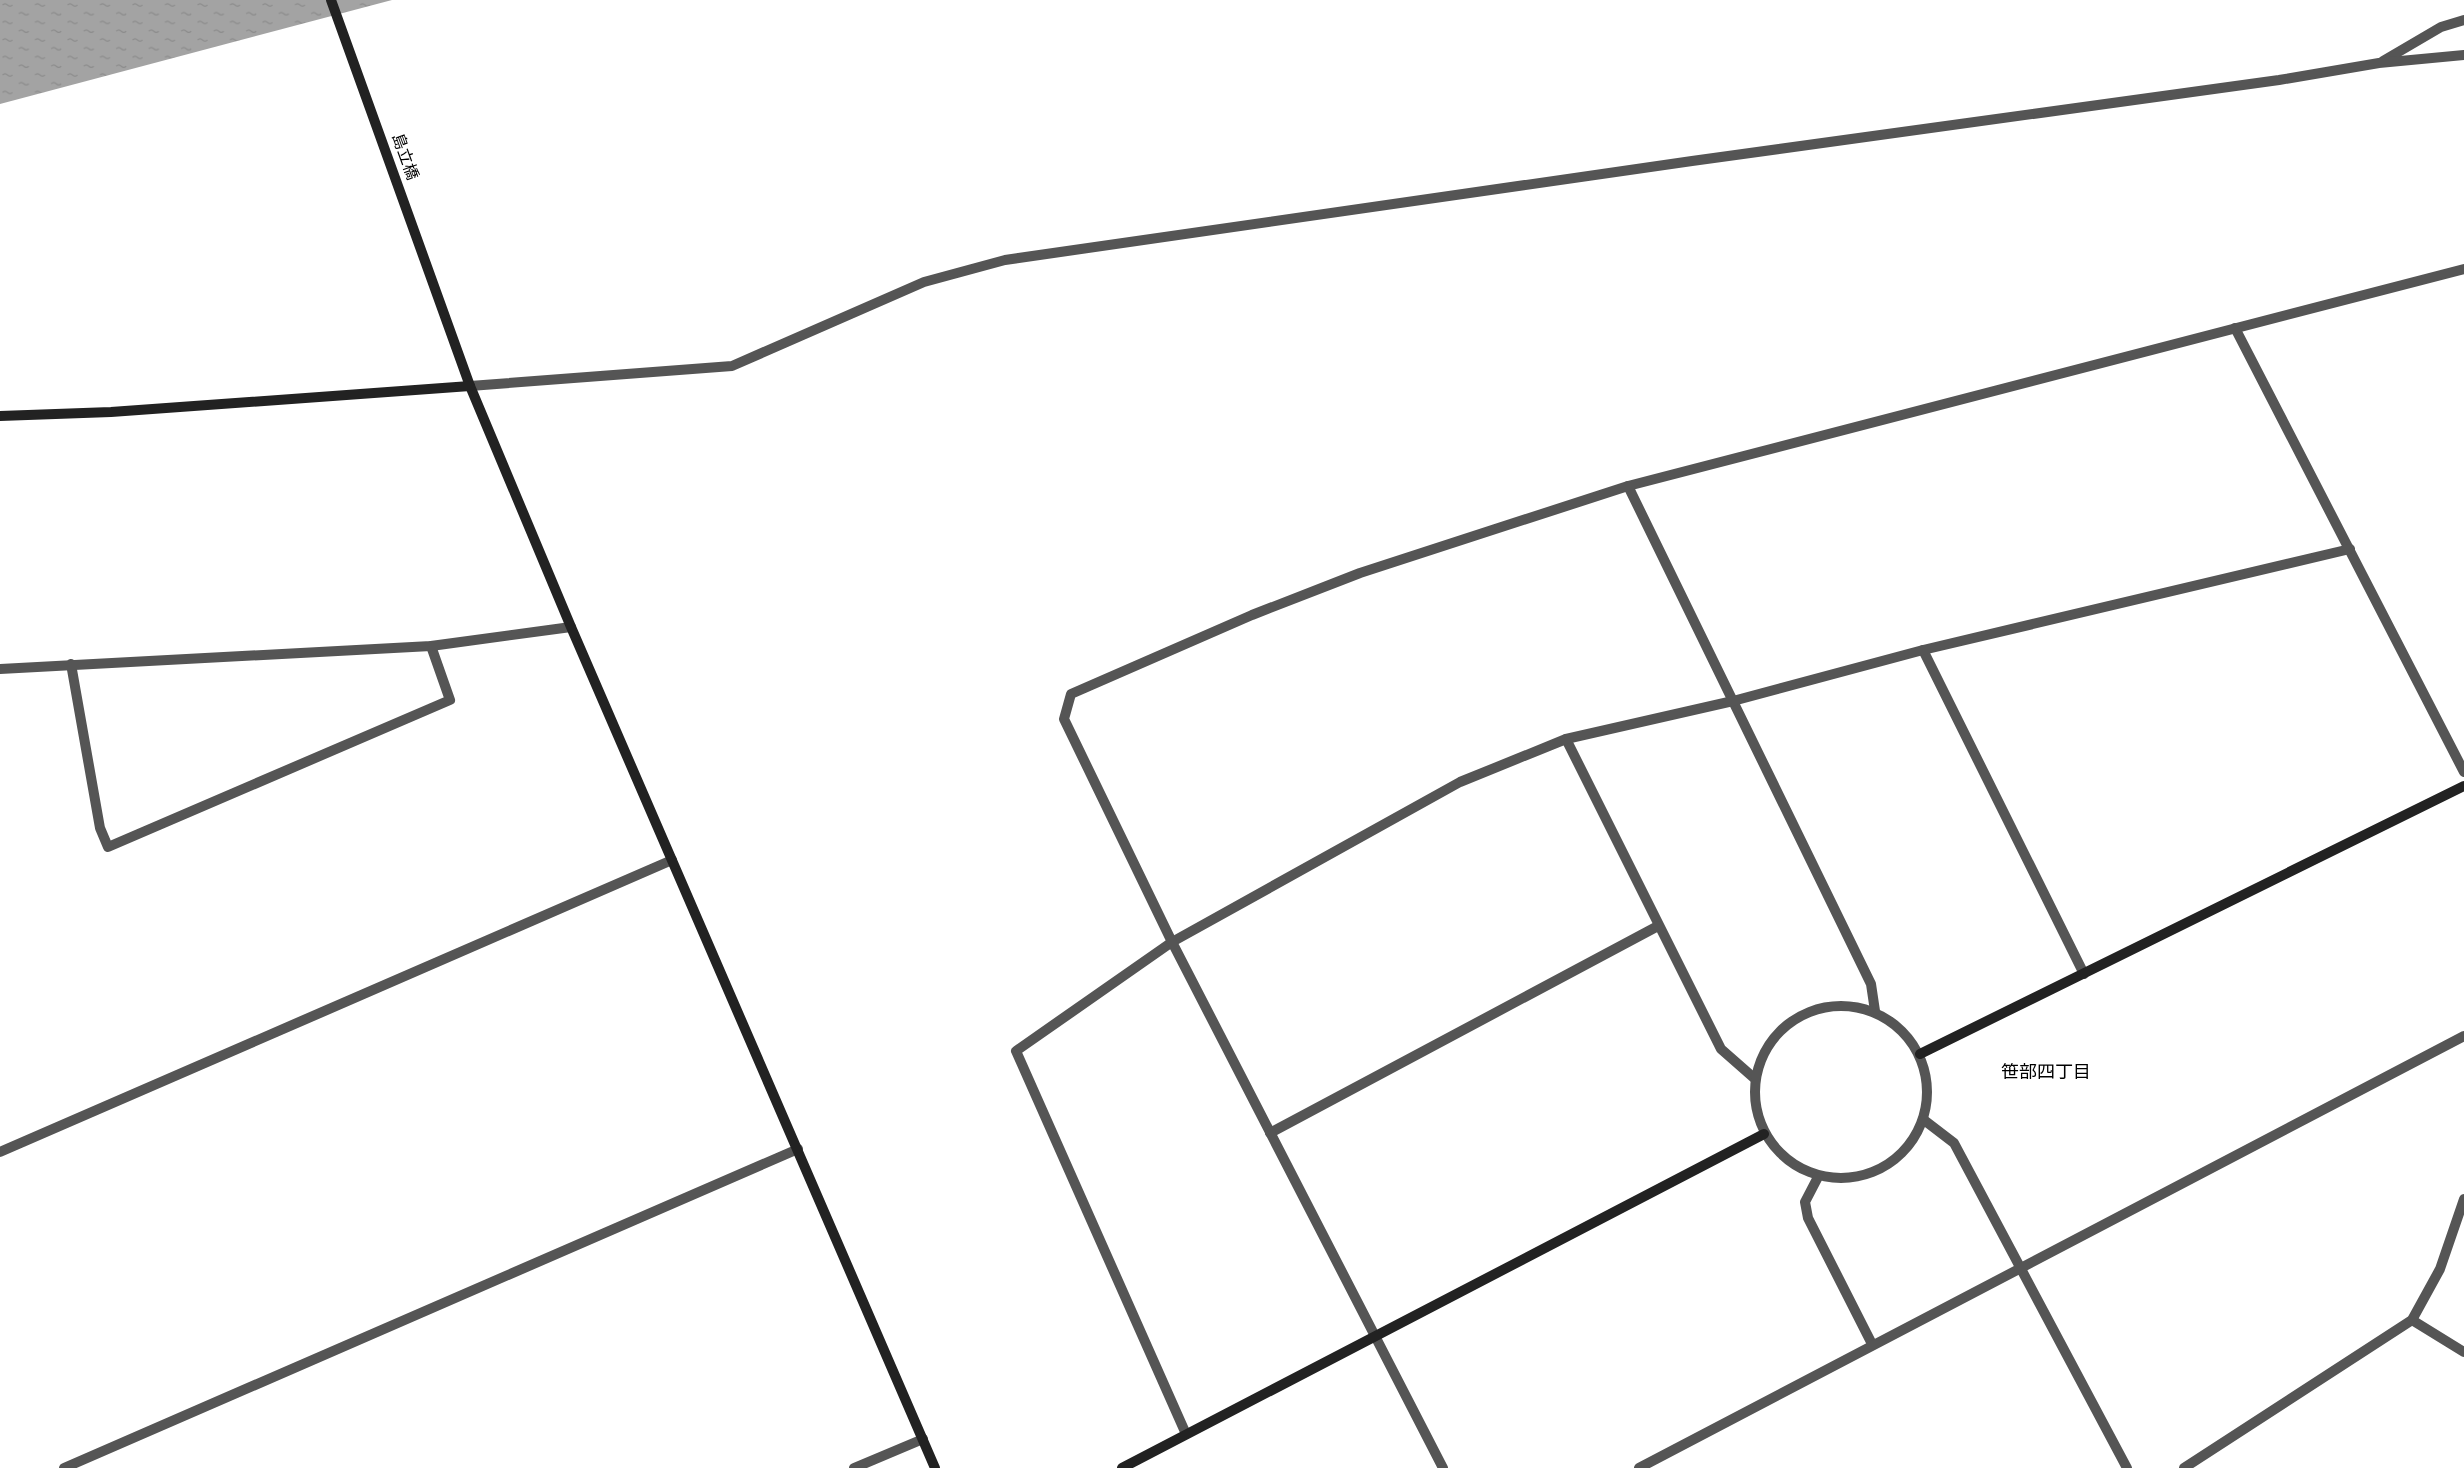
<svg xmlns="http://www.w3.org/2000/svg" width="2464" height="1468" viewBox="0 0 2464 1468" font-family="Overpass,'Noto Sans JP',sans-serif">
<defs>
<pattern id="water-ripples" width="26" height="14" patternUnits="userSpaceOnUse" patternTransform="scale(1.25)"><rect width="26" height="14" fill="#a3a3a3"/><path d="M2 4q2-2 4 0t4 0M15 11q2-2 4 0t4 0" fill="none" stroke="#8b8b8b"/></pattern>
</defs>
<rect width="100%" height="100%" fill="#fff"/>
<polygon fill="url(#water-ripples)" points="0,0 392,0 0,104"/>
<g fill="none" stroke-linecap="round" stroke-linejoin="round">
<polyline stroke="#555" stroke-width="10" points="71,664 100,828 108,847 450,700 431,646"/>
<g stroke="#555" stroke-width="10">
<polyline points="2383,61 2441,27 2464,20"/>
<polyline points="2235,328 2464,772"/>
<polyline points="470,386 732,366 924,282 1005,260 1692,161 2279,80 2379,63 2464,55"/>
<polyline points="1628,486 1871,984 1875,1011"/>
<polyline points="1923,650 2084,974"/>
<polyline points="0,669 431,646 571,627"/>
<polyline points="1566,739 1721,1049 1754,1078"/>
<circle cx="1841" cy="1092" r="86"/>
<polyline points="1924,1120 1954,1143 2127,1468"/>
<polyline points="1270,1133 1658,926"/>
<polyline points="0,1152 672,860"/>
<polyline points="1818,1177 1805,1202 1808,1218 1872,1344"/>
<polyline points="2412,1320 2464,1352"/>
<polyline points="1186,1434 1016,1051 1172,942 1460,782 1566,739 1733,701 1923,650 2350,549"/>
<polyline points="64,1468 798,1149"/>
<polyline points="854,1468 923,1439"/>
<polyline points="1443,1468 1172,942 1064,719 1071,694 1252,615 1360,573 1628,486 2464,269"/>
<polyline points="1639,1468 2464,1036"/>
<polyline points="2184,1468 2412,1320 2440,1269 2464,1199"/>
</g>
<g stroke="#222" stroke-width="10">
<polyline points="331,0 470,386 571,627 935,1468"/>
<polyline points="0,416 111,412 470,386"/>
<polyline points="1920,1054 2464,786"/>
<polyline points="1122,1468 1764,1134"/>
</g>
</g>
<g text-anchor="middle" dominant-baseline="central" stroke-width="4" stroke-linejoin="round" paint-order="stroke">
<g font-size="16" fill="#000" stroke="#fff">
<text transform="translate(404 157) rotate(70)">島立橋</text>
</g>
<g font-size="18" fill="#000" stroke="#fff">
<text x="2046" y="1073">笹部四丁目</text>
</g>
</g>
</svg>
